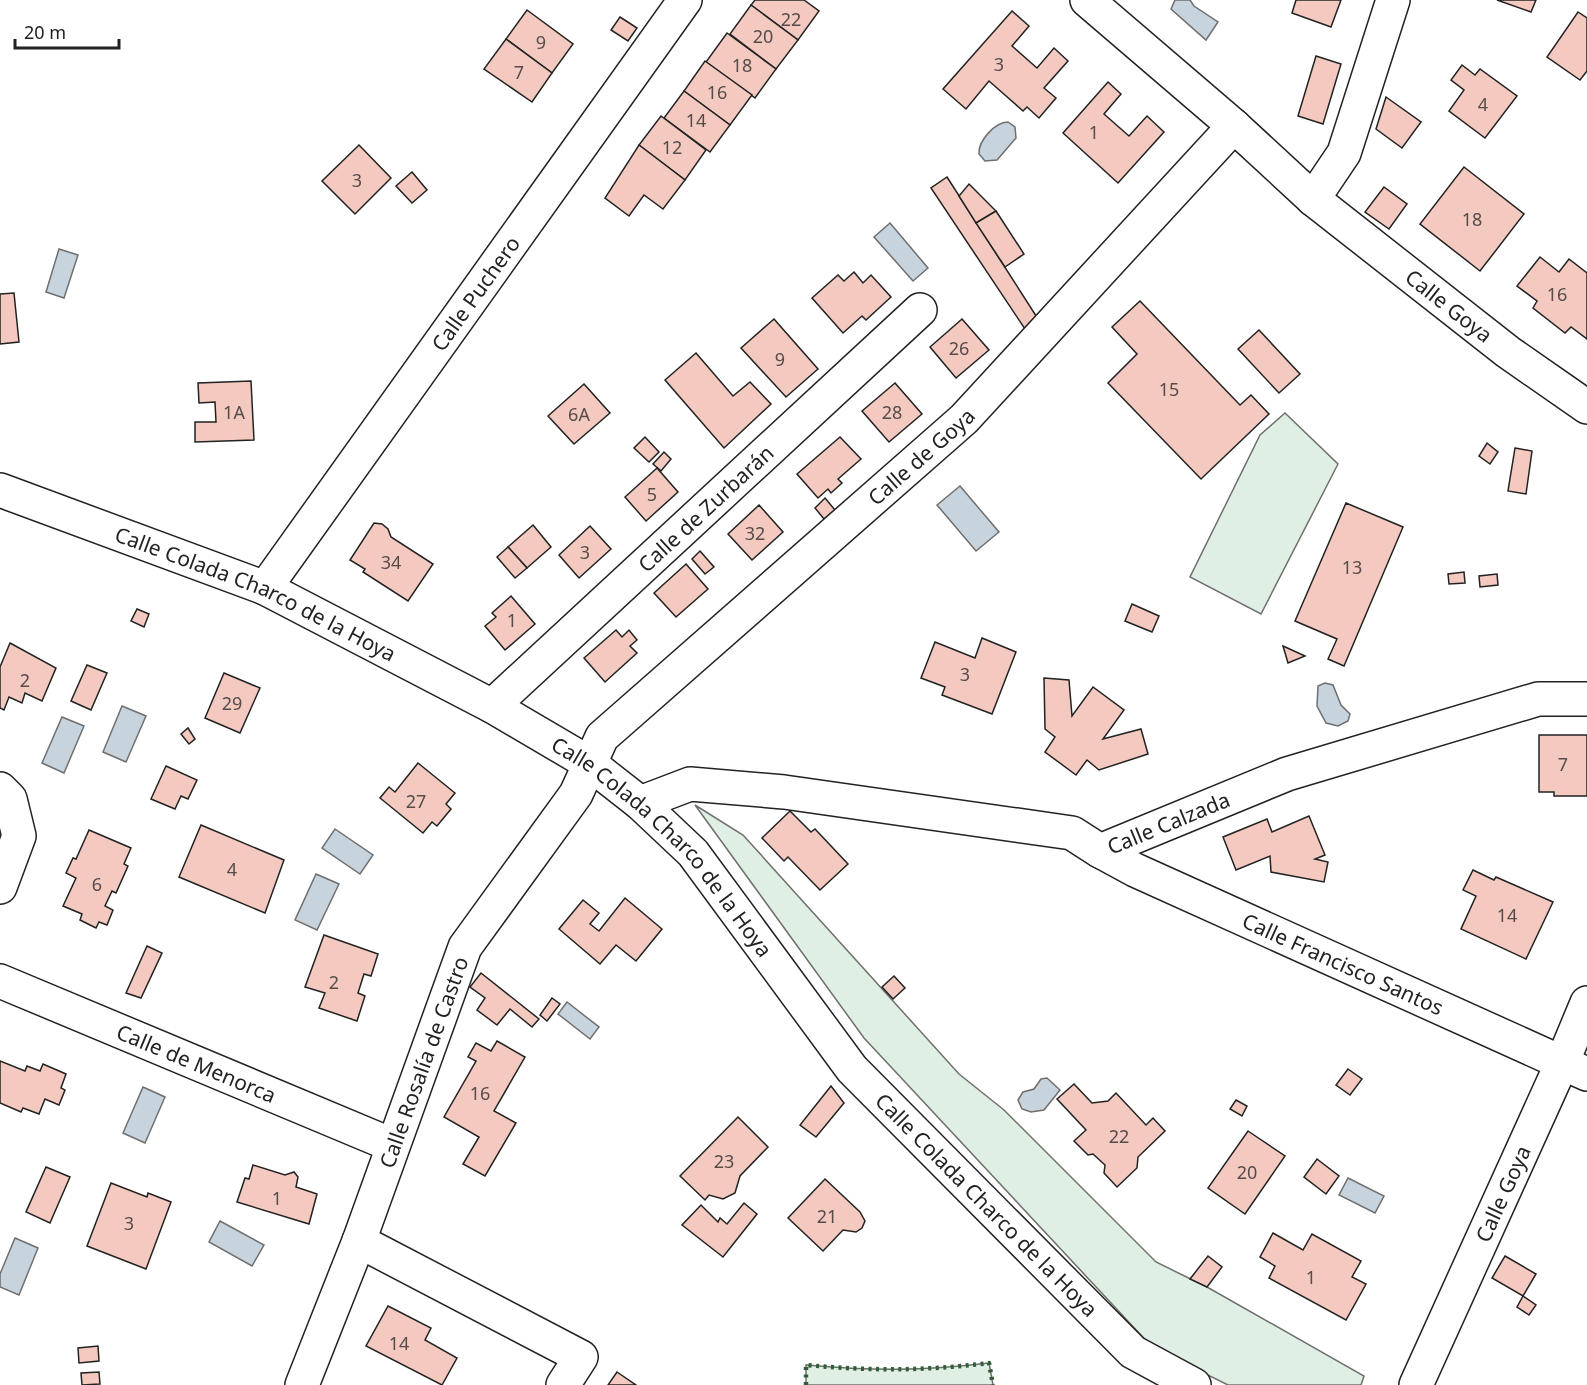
<svg xmlns="http://www.w3.org/2000/svg" width="1587" height="1385" viewBox="0 0 1587 1385" font-family="'Noto Sans',sans-serif">
<rect width="100%" height="100%" fill="#fff"/>
<g fill="#e0efe3" stroke="#6f6f6f" stroke-width="1.5">
<polygon points="1285,413 1338,464 1261,614 1190,577 1260,435"/>
<polygon points="695,805 743,835 959,1074 1004,1110 1156,1262 1207,1287 1364,1376 1361,1385 1228,1385 1153,1348 864,1038"/>
<path d="M989,1363L993,1385H806V1365C872,1371 923,1371 989,1363Z"/>
</g>
<g fill="#c7d3dd" stroke="#6f6f6f" stroke-width="1.5">
<polygon points="1175,0 1190,0 1194,6 1218,22 1206,40 1171,9"/>
<path d="M1008,122L1015,127L1016,138L997,160L985,161L979,154C978,141 995,122 1008,122Z"/>
<polygon points="890,223 928,268 913,281 874,237"/>
<polygon points="59,249 78,255 64,298 46,292"/>
<polygon points="960,486 999,532 976,551 937,505"/>
<polygon points="1325,683 1333,685 1341,705 1350,714 1348,721 1338,726 1326,723 1317,706 1318,686"/>
<polygon points="122,706 146,716 126,762 103,752"/>
<polygon points="62,717 84,726 64,773 42,763"/>
<polygon points="335,829 373,855 360,874 322,848"/>
<polygon points="316,874 339,884 317,930 295,920"/>
<polygon points="567,1002 599,1027 590,1039 558,1014"/>
<polygon points="1047,1078 1060,1090 1044,1110 1031,1112 1022,1109 1018,1100 1023,1092 1034,1089 1041,1079"/>
<polygon points="143,1087 165,1097 145,1143 123,1133"/>
<polygon points="1348,1178 1384,1196 1375,1213 1339,1195"/>
<polygon points="220,1221 264,1245 252,1266 209,1242"/>
<polygon points="15,1238 38,1248 19,1295 0,1287 0,1274"/>
</g>
<g fill="#f3c9c0" stroke="#222" stroke-width="1.5">
<polygon points="755,0 804,0 819,11 798,40 751,5"/>
<polygon points="1296,0 1341,0 1331,27 1292,13"/>
<polygon points="1497,0 1536,0 1531,12"/>
<polygon points="751,5 798,40 776,69 730,34"/>
<polygon points="527,10 573,44 552,73 506,39"/>
<polygon points="1012,11 1029,26 1012,46 1037,68 1054,48 1068,61 1044,88 1056,98 1039,118 1027,107 1023,111 989,81 966,109 943,89"/>
<polygon points="1578,12 1587,18 1587,71 1580,80 1547,57"/>
<polygon points="620,17 637,28 628,41 611,30"/>
<polygon points="727,33 776,69 755,98 706,62"/>
<polygon points="506,39 552,73 532,102 484,69"/>
<polygon points="1316,56 1341,64 1323,124 1298,116"/>
<polygon points="705,61 752,95 730,125 684,91"/>
<polygon points="1462,65 1475,75 1480,69 1517,96 1485,138 1449,111 1464,90 1451,80"/>
<polygon points="1108,82 1121,94 1104,114 1129,136 1147,116 1164,132 1118,183 1063,133"/>
<polygon points="684,91 730,125 710,152 664,118"/>
<polygon points="1386,97 1421,122 1402,148 1376,129"/>
<polygon points="661,116 706,150 685,180 639,145"/>
<polygon points="359,145 391,178 355,214 322,181"/>
<polygon points="639,145 685,180 663,209 644,195 629,216 605,198"/>
<polygon points="1464,167 1524,214 1480,271 1420,224"/>
<polygon points="412,172 427,190 412,203 396,186"/>
<polygon points="947,177 1040,322 1029,335 931,188"/>
<polygon points="969,184 996,211 976,223 959,196"/>
<polygon points="1384,187 1407,204 1389,229 1365,212"/>
<polygon points="996,211 1024,254 1005,267 976,223"/>
<polygon points="1540,257 1559,272 1569,259 1587,273 1587,339 1571,327 1565,333 1533,308 1537,301 1517,286"/>
<polygon points="854,272 863,283 871,275 891,297 866,320 862,316 843,333 812,298 838,275 844,281"/>
<polygon points="14,293 19,342 0,344 0,294"/>
<polygon points="1140,301 1240,405 1251,395 1269,414 1201,479 1108,383 1137,354 1112,327"/>
<polygon points="774,319 818,369 786,397 741,348"/>
<polygon points="962,319 989,350 956,378 930,347"/>
<polygon points="1259,330 1300,374 1279,393 1238,349"/>
<polygon points="696,353 733,396 750,382 771,404 724,448 665,380"/>
<polygon points="251,381 254,440 195,442 195,422 216,422 215,402 199,403 198,383"/>
<polygon points="895,383 922,414 889,442 862,411"/>
<polygon points="584,384 610,413 574,444 548,416"/>
<polygon points="645,437 659,452 649,462 634,448"/>
<polygon points="840,437 861,459 838,479 842,483 831,493 828,489 818,498 797,474"/>
<polygon points="1487,443 1498,452 1490,464 1479,456"/>
<polygon points="1515,448 1532,451 1526,494 1508,491"/>
<polygon points="664,452 671,459 661,471 653,464"/>
<polygon points="657,468 678,492 646,521 625,497"/>
<polygon points="825,498 835,510 824,519 815,508"/>
<polygon points="1346,503 1403,527 1344,666 1328,659 1337,639 1295,621"/>
<polygon points="759,505 783,532 752,560 728,534"/>
<polygon points="374,523 382,524 388,529 391,537 433,564 408,601 363,572 365,569 350,560"/>
<polygon points="533,525 551,547 527,568 508,547"/>
<polygon points="590,526 611,549 579,578 559,555"/>
<polygon points="508,547 527,568 515,578 497,557"/>
<polygon points="700,551 714,567 705,574 692,559"/>
<polygon points="686,564 708,589 676,617 654,593"/>
<polygon points="1464,572 1465,583 1449,584 1448,574"/>
<polygon points="1497,574 1498,585 1480,587 1479,576"/>
<polygon points="511,596 535,624 505,650 485,626 496,617 492,613"/>
<polygon points="1132,604 1159,616 1152,632 1125,621"/>
<polygon points="137,609 149,614 144,627 131,621"/>
<polygon points="616,630 622,637 629,630 637,640 630,646 637,653 605,682 584,658"/>
<polygon points="982,638 1016,652 992,714 942,695 945,687 921,678 935,642 975,658"/>
<polygon points="10,643 56,668 42,701 25,693 22,703 9,697 4,710 0,708 0,667"/>
<polygon points="1283,646 1305,656 1288,663"/>
<polygon points="87,665 107,673 91,710 71,701"/>
<polygon points="224,673 260,688 240,733 205,718"/>
<polygon points="1044,678 1069,680 1072,716 1093,687 1124,710 1103,739 1141,729 1148,754 1099,770 1087,760 1076,775 1045,752 1055,737 1045,729"/>
<polygon points="188,728 195,739 189,744 181,734"/>
<polygon points="1539,735 1587,735 1587,796 1554,796 1554,792 1539,792"/>
<polygon points="418,763 455,793 446,804 451,809 437,826 432,822 423,833 380,798 389,787 395,792"/>
<polygon points="166,766 197,780 188,799 181,796 175,809 151,799"/>
<polygon points="790,811 811,832 815,829 848,864 820,890 788,857 784,861 762,838"/>
<polygon points="1309,816 1325,855 1315,859 1328,862 1324,882 1271,872 1270,856 1236,870 1223,837 1267,819 1272,832"/>
<polygon points="201,825 284,860 265,913 179,877"/>
<polygon points="89,830 131,848 124,864 128,866 116,893 112,891 105,906 113,910 107,925 99,922 96,928 80,920 82,914 63,906 76,878 66,873 73,858 76,859"/>
<polygon points="1473,870 1494,880 1496,877 1553,902 1526,959 1461,929 1476,896 1463,890"/>
<polygon points="625,898 662,929 636,961 616,945 600,964 559,929 583,900 599,913 590,924 599,931"/>
<polygon points="324,935 378,954 371,976 364,974 358,993 365,996 357,1021 319,1008 325,993 305,987"/>
<polygon points="147,946 162,953 141,998 126,993"/>
<polygon points="481,973 539,1019 532,1027 510,1009 497,1025 477,1010 485,998 470,987"/>
<polygon points="894,976 905,988 893,999 882,987"/>
<polygon points="552,998 560,1004 547,1021 540,1015"/>
<polygon points="497,1041 525,1057 494,1111 516,1123 485,1176 463,1164 479,1137 444,1117 476,1061 468,1057 476,1043 491,1051"/>
<polygon points="0,1061 25,1071 27,1066 40,1071 43,1064 66,1074 61,1088 65,1090 59,1105 45,1099 39,1114 23,1108 21,1112 0,1103"/>
<polygon points="1348,1069 1362,1079 1350,1095 1336,1085"/>
<polygon points="1074,1084 1092,1103 1108,1101 1116,1093 1146,1125 1153,1118 1165,1131 1138,1157 1137,1168 1117,1187 1104,1173 1105,1165 1093,1154 1088,1155 1074,1141 1086,1130 1057,1099"/>
<polygon points="831,1086 844,1103 816,1137 800,1125"/>
<polygon points="1236,1100 1247,1106 1242,1116 1230,1109"/>
<polygon points="738,1117 768,1147 740,1176 735,1193 723,1199 709,1195 705,1200 680,1176"/>
<polygon points="1248,1131 1285,1156 1245,1214 1208,1188"/>
<polygon points="1317,1159 1339,1176 1326,1194 1304,1177"/>
<polygon points="253,1165 285,1175 294,1172 298,1177 296,1187 317,1194 309,1224 237,1202 245,1178 249,1179"/>
<polygon points="46,1167 70,1177 50,1223 26,1212"/>
<polygon points="825,1179 860,1212 865,1221 862,1228 856,1232 843,1230 823,1251 788,1218"/>
<polygon points="111,1183 147,1197 148,1193 171,1202 146,1269 87,1246"/>
<polygon points="744,1203 757,1214 723,1257 682,1225 701,1205 718,1222 720,1218 727,1224"/>
<polygon points="1273,1233 1303,1250 1312,1234 1361,1261 1352,1277 1366,1284 1346,1320 1269,1278 1275,1266 1260,1257"/>
<polygon points="1208,1256 1222,1267 1207,1287 1190,1279"/>
<polygon points="1505,1256 1536,1274 1523,1296 1492,1278"/>
<polygon points="1523,1296 1536,1305 1529,1315 1517,1307"/>
<polygon points="388,1306 431,1328 425,1340 457,1358 442,1385 366,1346"/>
<polygon points="98,1346 99,1361 79,1363 78,1348"/>
<polygon points="99,1372 100,1384 82,1385 81,1373"/>
<polygon points="617,1372 636,1385 608,1385"/>
</g>
<g fill="none" stroke-linecap="round" stroke-linejoin="round">
<defs>
<g id="minor">
<path id="s1" d="M1087,0L1234,126L1313,199L1508,352L1587,407"/>
<polyline points="1313,199 1344,153 1393,0"/>
<path id="s2" d="M0,490L265,588L492,706L589,763L640,803L693,853L852,1069L1133,1352L1194,1385"/>
<path id="s3" d="M265,588L685,0"/>
<path id="s4" d="M492,706L920,310"/>
<polyline points="0,789 10,799 19,836 0,887"/>
<path id="s5" d="M640,803L690,784L784,792L1072,833L1100,851L1287,774L1538,699H1587"/>
<path id="s6" d="M1100,851L1135,870L1587,1074"/>
<path id="s7" d="M0,981L392,1145"/>
<polyline points="359,1241 581,1357 563,1385"/>
<path id="s8" d="M302,1385L359,1241L465,947L576,794L602,737L964,419L1234,126"/>
<path id="s9" d="M1416,1385L1562,1063L1587,1003"/>
</g>
</defs>
<use href="#minor" stroke="#222" stroke-width="36"/>
<use href="#minor" stroke="#fff" stroke-width="33"/>
<path stroke="#2f5e38" stroke-width="4.5" stroke-dasharray="3 4.5" stroke-linecap="butt" d="M806,1385V1365C872,1371 923,1371 989,1363L993,1385"/>
</g>
<g text-anchor="middle" dominant-baseline="central" stroke-width="4.5" stroke-linejoin="round" paint-order="stroke">
<g font-size="18" fill="#564c4a">
<text x="791" y="19">22</text>
<text x="763" y="36">20</text>
<text x="541" y="42">9</text>
<text x="999" y="64">3</text>
<text x="742" y="65">18</text>
<text x="519" y="72">7</text>
<text x="717" y="92">16</text>
<text x="1483" y="104">4</text>
<text x="696" y="120">14</text>
<text x="1094" y="132">1</text>
<text x="672" y="147">12</text>
<text x="357" y="180">3</text>
<text x="1472" y="219">18</text>
<text x="1557" y="294">16</text>
<text x="959" y="348">26</text>
<text x="780" y="359">9</text>
<text x="1169" y="389">15</text>
<text x="234" y="412">1A</text>
<text x="892" y="412">28</text>
<text x="579" y="414">6A</text>
<text x="652" y="494">5</text>
<text x="755" y="533">32</text>
<text x="585" y="552">3</text>
<text x="391" y="562">34</text>
<text x="1352" y="567">13</text>
<text x="512" y="620">1</text>
<text x="965" y="674">3</text>
<text x="25" y="680">2</text>
<text x="232" y="703">29</text>
<text x="1563" y="764">7</text>
<text x="416" y="801">27</text>
<text x="232" y="869">4</text>
<text x="97" y="884">6</text>
<text x="1507" y="915">14</text>
<text x="334" y="982">2</text>
<text x="480" y="1093">16</text>
<text x="1119" y="1136">22</text>
<text x="724" y="1161">23</text>
<text x="1247" y="1172">20</text>
<text x="277" y="1198">1</text>
<text x="827" y="1216">21</text>
<text x="129" y="1223">3</text>
<text x="1311" y="1277">1</text>
<text x="399" y="1343">14</text>
</g>
<g font-size="21" fill="#222" stroke="#fff">
<text stroke="none"><textPath href="#s3" startOffset="362">Calle Puchero</textPath></text>
<text stroke="none"><textPath href="#s1" startOffset="474">Calle Goya</textPath></text>
<text stroke="none"><textPath href="#s8" startOffset="1144">Calle de Goya</textPath></text>
<text stroke="none"><textPath href="#s4" startOffset="291">Calle de Zurbarán</textPath></text>
<text stroke="none"><textPath href="#s2" startOffset="276">Calle Colada Charco de la Hoya</textPath></text>
<text stroke="none"><textPath href="#s5" startOffset="546">Calle Calzada</textPath></text>
<text stroke="none"><textPath href="#s2" startOffset="762">Calle Colada Charco de la Hoya</textPath></text>
<text stroke="none"><textPath href="#s6" startOffset="268">Calle Francisco Santos</textPath></text>
<text stroke="none"><textPath href="#s8" startOffset="345">Calle Rosalía de Castro</textPath></text>
<text stroke="none"><textPath href="#s7" startOffset="213">Calle de Menorca</textPath></text>
<text stroke="none"><textPath href="#s9" startOffset="210">Calle Goya</textPath></text>
<text stroke="none"><textPath href="#s2" startOffset="1248">Calle Colada Charco de la Hoya</textPath></text>
</g>
</g>
<path d="M15 39v9h104v-9" fill="none" stroke="#222222" stroke-width="3"/>
<text x="24" y="39" font-size="18" fill="#222222" stroke="#ffffff" stroke-width="4.5" paint-order="stroke">20 m</text>
</svg>
